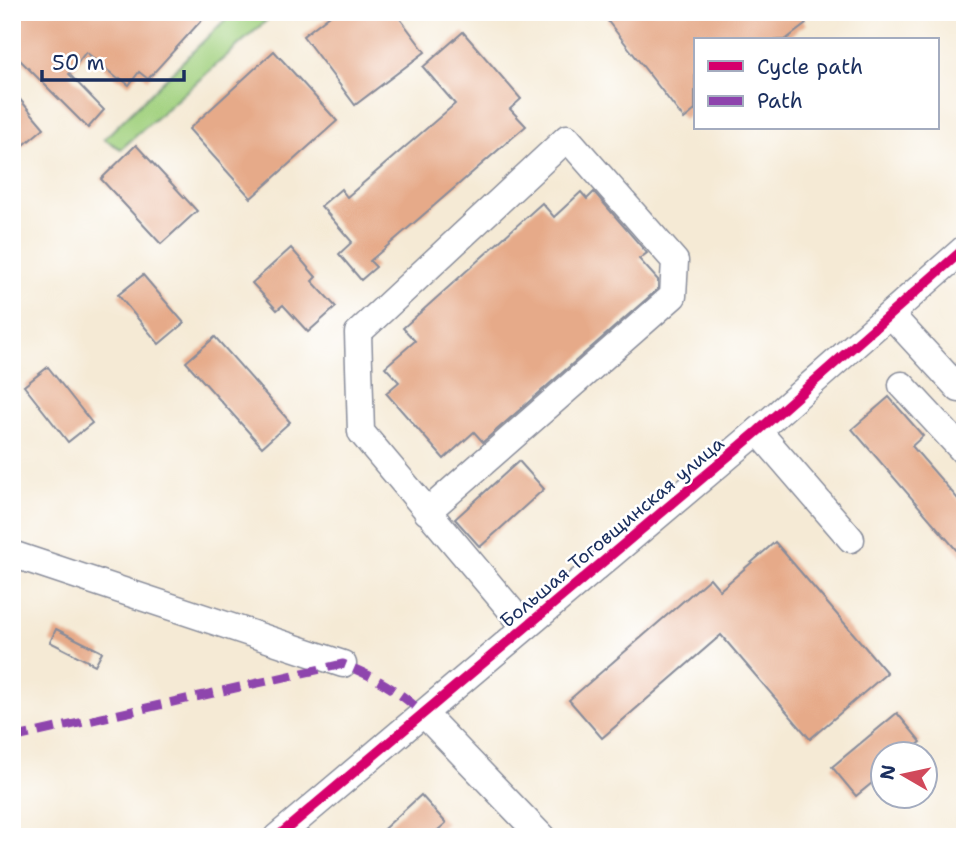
<svg xmlns="http://www.w3.org/2000/svg" width="977" height="849" viewBox="0 0 977 849" font-family="'Shantell Sans',sans-serif">
<rect width="100%" height="100%" fill="#fff"/>
<filter id="ink" filterUnits="userSpaceOnUse"><feTurbulence type="fractalNoise" baseFrequency=".0143" numOctaves="2"/><feDisplacementMap in="SourceGraphic" scale="14" xChannelSelector="R" yChannelSelector="G"/><feConvolveMatrix kernelMatrix="1 2 1 2 8 2 1 2 1" color-interpolation-filters="sRGB"/></filter>
<filter id="wash" filterUnits="userSpaceOnUse"><feTurbulence type="fractalNoise" baseFrequency=".00686" numOctaves="4" result="noise"/><feDisplacementMap in="SourceGraphic" scale="28" xChannelSelector="R" yChannelSelector="G"/><feGaussianBlur stdDeviation="1.57" result="paint"/><feColorMatrix in="noise" values="0 0 0 0 0 0 0 0 0 0 0 0 0 0 0 0 0 1.4 0 .05"/><feComposite in="paint" operator="in"/></filter>
<g filter="url(#wash)">
<rect width="100%" height="100%" fill="#f5ead5"/>
<polygon fill="#a2d17f" stroke="#5e806e" stroke-width="2" points="233,12 276,12 121,149 104,139"/>
<g id="blocks">
<g fill="#e6aa89">
<polygon points="12,12 209,12 148,79 139,72 129,85 120,78 119,80 86,52 69,74 104,110 88,128 12,52"/>
<polygon points="334,12 395,12 425,52 355,105 303,36"/>
<polygon points="617,12 797,12 806,24 785,40 695,40 695,110 684,119 607,20"/>
<polygon points="463,32 521,99 510,109 526,126 370,261 376,267 361,280 339,254 352,242 321,206 341,189 347,197 455,104 423,67"/>
<polygon points="274,51 337,121 251,198 189,129"/>
<polygon points="12,90 44,128 12,155"/>
<polygon points="136,145 197,211 161,244 101,179"/>
<polygon points="581,192 587,199 594,192 647,253 639,259 658,280 658,289 483,442 474,432 444,459 386,393 399,382 385,367 415,341 403,328 542,203 554,217"/>
<polygon points="291,248 316,277 312,281 336,307 308,332 283,305 277,310 252,283"/>
<polygon points="143,275 184,323 159,344 118,295"/>
<polygon points="215,337 290,422 262,447 186,362"/>
<polygon points="48,367 92,423 68,442 24,386"/>
<polygon points="889,397 923,436 912,446 965,507 965,560 852,429"/>
<polygon points="519,461 544,489 480,547 455,519"/>
<polygon points="775,542 887,673 810,739 721,635 602,738 569,700 710,578 720,590"/>
<polygon points="56,629 102,652 95,665 50,642"/>
<polygon points="897,713 921,742 906,754 883,754 883,774 856,796 832,767"/>
<polygon points="421,795 446,823 430,837 375,837"/>
</g>
</g>
</g>
<g filter="url(#ink)">
<use href="#blocks" fill-opacity="0" stroke="#888c9a" stroke-width="2"/>
<g fill="none" stroke-linecap="round" stroke-linejoin="round">
<defs>
<g id="minor">
<polyline points="891,315 959,389"/>
<polyline points="902,385 965,453"/>
<polyline points="758,431 851,539"/>
<polyline points="427,512 673,296 675,261 567,138 358,333 361,432 525,627"/>
<polyline points="12,554 343,664"/>
<polyline points="424,714 542,837"/>
<polyline points="277,837 758,431 965,248"/>
</g>
</defs>
<use href="#minor" stroke="#888c9a" stroke-width="29"/>
<use href="#minor" stroke="#fff" stroke-width="26"/>
<path stroke="#8e44ad" stroke-width="9" stroke-dasharray="18 9" stroke-linecap="butt" d="M12,738L343,664C376,677 397,690 424,714"/>
<defs>
<polyline id="cycleway" points="277,837 758,431 965,248"/>
</defs>
<use href="#cycleway" stroke="#fff" stroke-width="15"/>
<use href="#cycleway" stroke="#d6006c" stroke-width="10"/>
</g>
</g>
<g text-anchor="middle" dominant-baseline="central" stroke-width="5" stroke-linejoin="round" paint-order="stroke">
<g font-size="19" fill="#1b2f5e" stroke="#fff">
<text transform="translate(612 532) rotate(-40)">Большая Тоговщинская улица</text>
</g>
</g>
<rect width="977" height="849" fill="none" stroke="#fff" stroke-width="42"/>
<rect x="694" y="38" width="245" height="91" fill="#ffffff" stroke="#a4acbf" stroke-width="2"/>
<rect x="708" y="61" width="35" height="10" fill="#d6006c" stroke="#a4acbf" stroke-width="2"/>
<text x="757" y="74" font-size="21" fill="#1b2f5e">Cycle path</text>
<rect x="708" y="96" width="35" height="10" fill="#8e44ad" stroke="#a4acbf" stroke-width="2"/>
<text x="757" y="108" font-size="21" fill="#1b2f5e">Path</text>
<g transform="translate(904 775) rotate(279)"><circle r="33" fill="#ffffff" stroke="#a4acbf" stroke-width="2"/>
<path d="M0-5L12 26L0 18L-12 26Z" fill="#d1495b"/>
<text y="-10" font-size="19" font-weight="bold" text-anchor="middle" fill="#1b2f5e">N</text>
</g>
<path d="M42 70v10h142v-10" fill="none" stroke="#1b2f5e" stroke-width="3.5"/>
<text x="52" y="70" font-size="21" fill="#1b2f5e" stroke="#ffffff" stroke-width="5" paint-order="stroke">50 m</text>
</svg>
